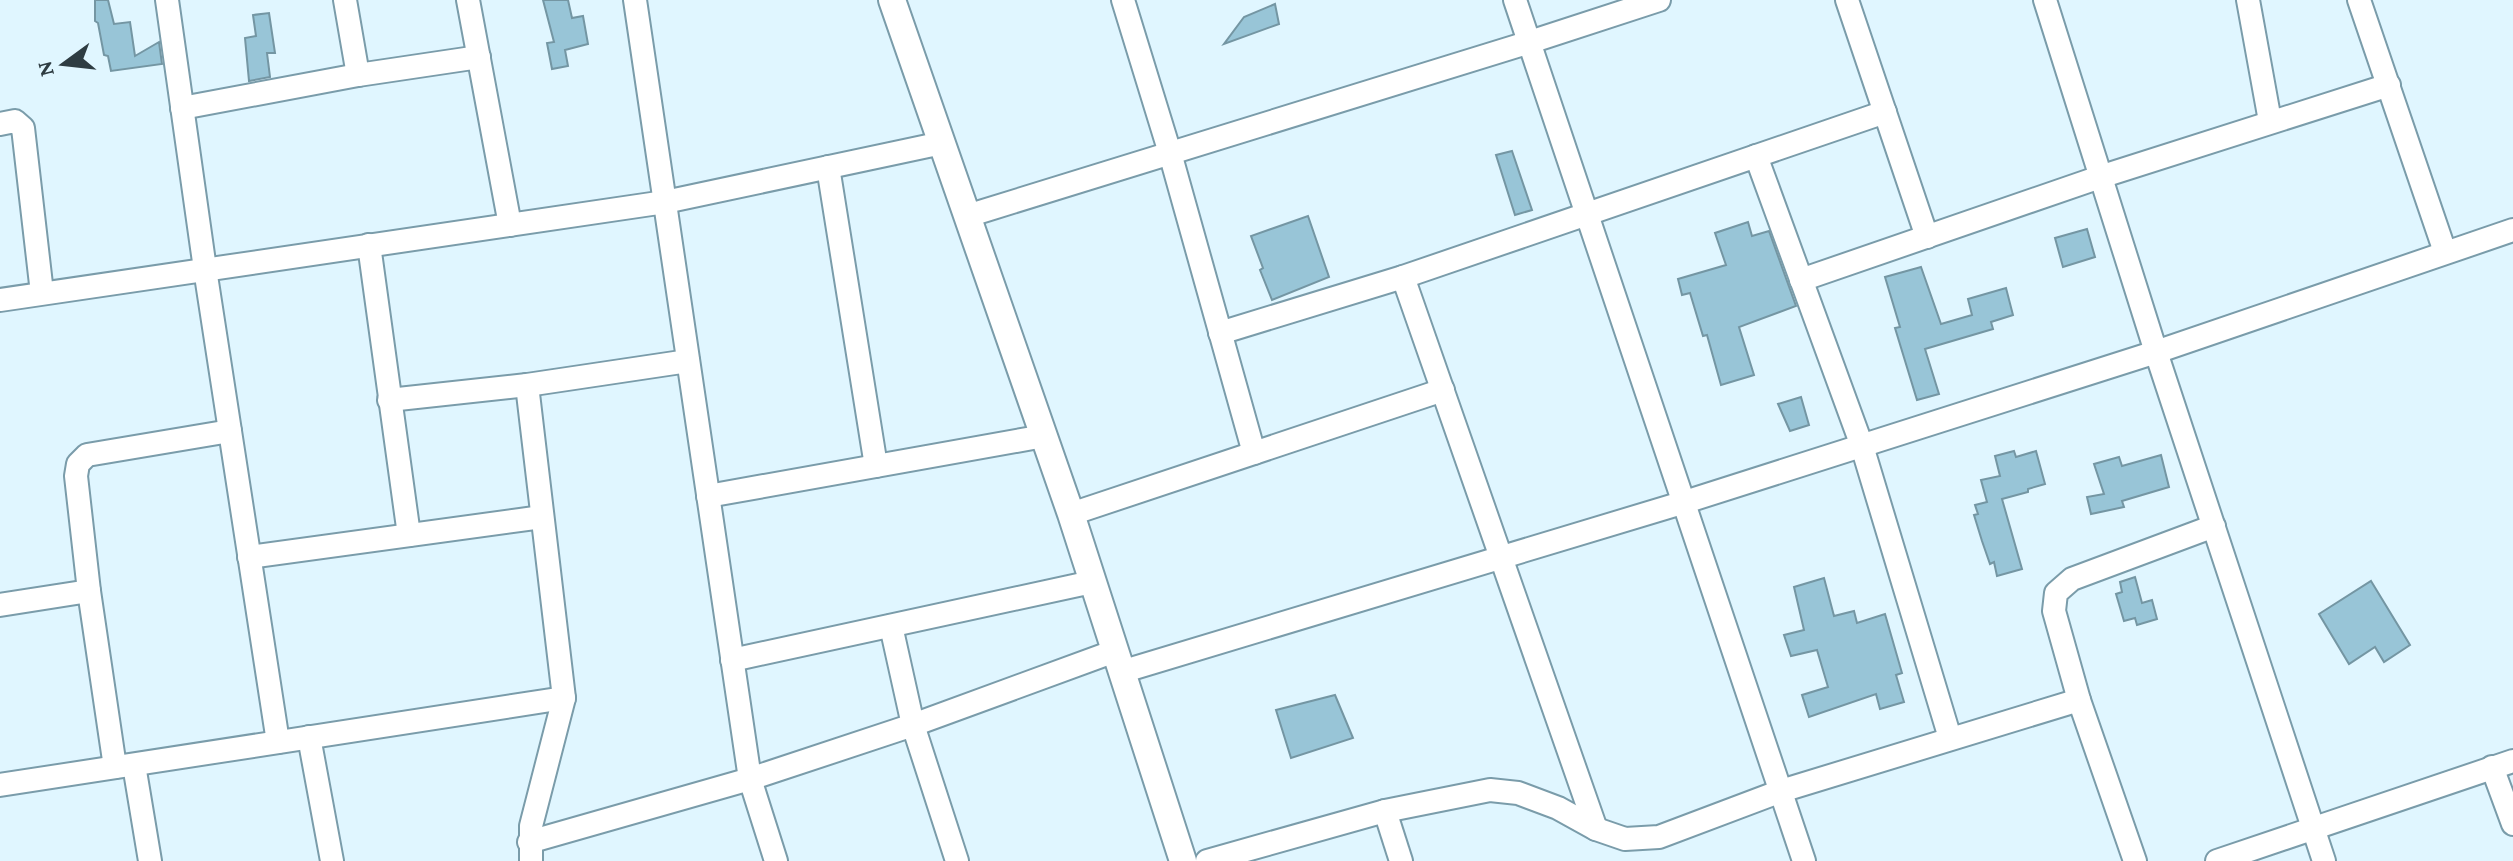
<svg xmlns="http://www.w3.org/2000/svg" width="2513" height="861" viewBox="0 0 2513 861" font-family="'Crimson Pro',serif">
<rect width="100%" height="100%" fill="#e0f6ff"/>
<g fill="#98c5d7" stroke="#7496a3" stroke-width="2">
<polygon points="95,0 108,0 114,24 130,22 135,56 159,42 162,64 111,71 108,56 104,55 98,23 95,21"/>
<polygon points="543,0 568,0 572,18 583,16 588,44 565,50 568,66 552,69 547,43 554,42"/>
<polygon points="1275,4 1279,24 1224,44 1244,17"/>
<polygon points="269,13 275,53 267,53 270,77 249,81 245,38 256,36 253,15"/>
<polygon points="1512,151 1532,210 1515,215 1496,155"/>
<polygon points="1308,216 1329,277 1272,300 1260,270 1263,268 1251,236"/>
<polygon points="1748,222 1752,236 1769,231 1796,306 1739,327 1754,375 1721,385 1707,335 1703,336 1690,293 1682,295 1678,279 1726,265 1715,233"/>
<polygon points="2087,229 2095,257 2063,267 2055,238"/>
<polygon points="1921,267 1941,324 1972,315 1968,299 2006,288 2013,315 1991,322 1993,329 1925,349 1939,394 1917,400 1895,328 1900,327 1885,277"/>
<polygon points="1801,397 1809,425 1790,431 1778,404"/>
<polygon points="2014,451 2016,457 2036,451 2045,484 2028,489 2028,492 2002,499 2022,569 1997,576 1994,562 1990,564 1982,541 1974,515 1978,514 1975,505 1987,502 1981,480 2000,476 1995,456"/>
<polygon points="2161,455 2169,487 2122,501 2124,507 2091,514 2087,497 2104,494 2094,464 2119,457 2122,466"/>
<polygon points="2135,577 2142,603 2152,600 2157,619 2137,625 2135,618 2124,621 2116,594 2122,592 2120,582"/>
<polygon points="1824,578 1834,616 1854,611 1857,623 1885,614 1902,673 1896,675 1904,702 1880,709 1876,694 1809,717 1802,695 1828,687 1817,650 1791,656 1784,635 1804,630 1794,587"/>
<polygon points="2371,581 2410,645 2384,662 2375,647 2349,664 2319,614"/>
<polygon points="1335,695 1353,738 1291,758 1276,710"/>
</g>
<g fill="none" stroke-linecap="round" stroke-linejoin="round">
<defs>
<g id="minor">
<polyline points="167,0 205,269 278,742"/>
<polyline points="345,0 358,75"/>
<polyline points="468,0 510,225"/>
<polyline points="635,0 750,779 776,861"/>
<polyline points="1123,0 1170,153 1254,453"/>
<polyline points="1515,0 1804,861"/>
<polyline points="1847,0 1927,237"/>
<polyline points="2045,0 2156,352 2324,861"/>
<polyline points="2248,0 2270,121"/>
<polyline points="2359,0 2445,252"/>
<polyline points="182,108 358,75 479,57"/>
<polyline points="0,124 15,121 23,128 42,293"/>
<polyline points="1756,156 1862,446 1950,738"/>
<polyline points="828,167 876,466"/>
<polyline points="967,216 1530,42 1659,0"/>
<polyline points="369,245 409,535"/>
<polyline points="1403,277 1596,829"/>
<polyline points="1801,280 2100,177 2389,85"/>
<polyline points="0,300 665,202 942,143"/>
<polyline points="1220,333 1403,277 1885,112"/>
<polyline points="527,385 564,698 531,826 531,861"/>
<polyline points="389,400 527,385 688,361"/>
<polyline points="708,496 1044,436"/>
<polyline points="1071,514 1443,390"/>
<polyline points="249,557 542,517"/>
<polyline points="0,605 89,591"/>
<polyline points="891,626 913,725 957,861"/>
<polyline points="732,660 1092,582"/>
<polyline points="1121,672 1685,502 2156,352 2513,230"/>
<polyline points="309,737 332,861"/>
<polyline points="134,765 150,861"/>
<polyline points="115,767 89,591 76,476 78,464 87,455 230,431"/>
<polyline points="2492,767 2513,824"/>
<polyline points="0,785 564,698"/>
<polyline points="1385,811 1401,861"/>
<polyline points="529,842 750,779 913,725 1115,651"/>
<polyline points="1207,861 1385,811 1490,790 1518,793 1558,808 1596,829 1625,839 1659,837 1781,791 2079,700"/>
<polyline points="2135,861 2079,700 2054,611 2056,593 2072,579 2214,526"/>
<polyline points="2217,861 2513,761"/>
</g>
<polyline id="tertiary" points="892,0 1071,514 1183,861"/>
</defs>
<use href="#minor" stroke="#7a9caa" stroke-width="26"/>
<use href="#tertiary" stroke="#7a9caa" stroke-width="30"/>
<use href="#minor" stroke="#fff" stroke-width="22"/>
<use href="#tertiary" stroke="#fff" stroke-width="26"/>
</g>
<g transform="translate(64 64) rotate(255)" stroke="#e0f6ff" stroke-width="6" paint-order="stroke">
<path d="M0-6L14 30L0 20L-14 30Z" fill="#2e3c42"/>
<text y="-12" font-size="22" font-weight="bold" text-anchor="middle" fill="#2e3c42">N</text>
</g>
</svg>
